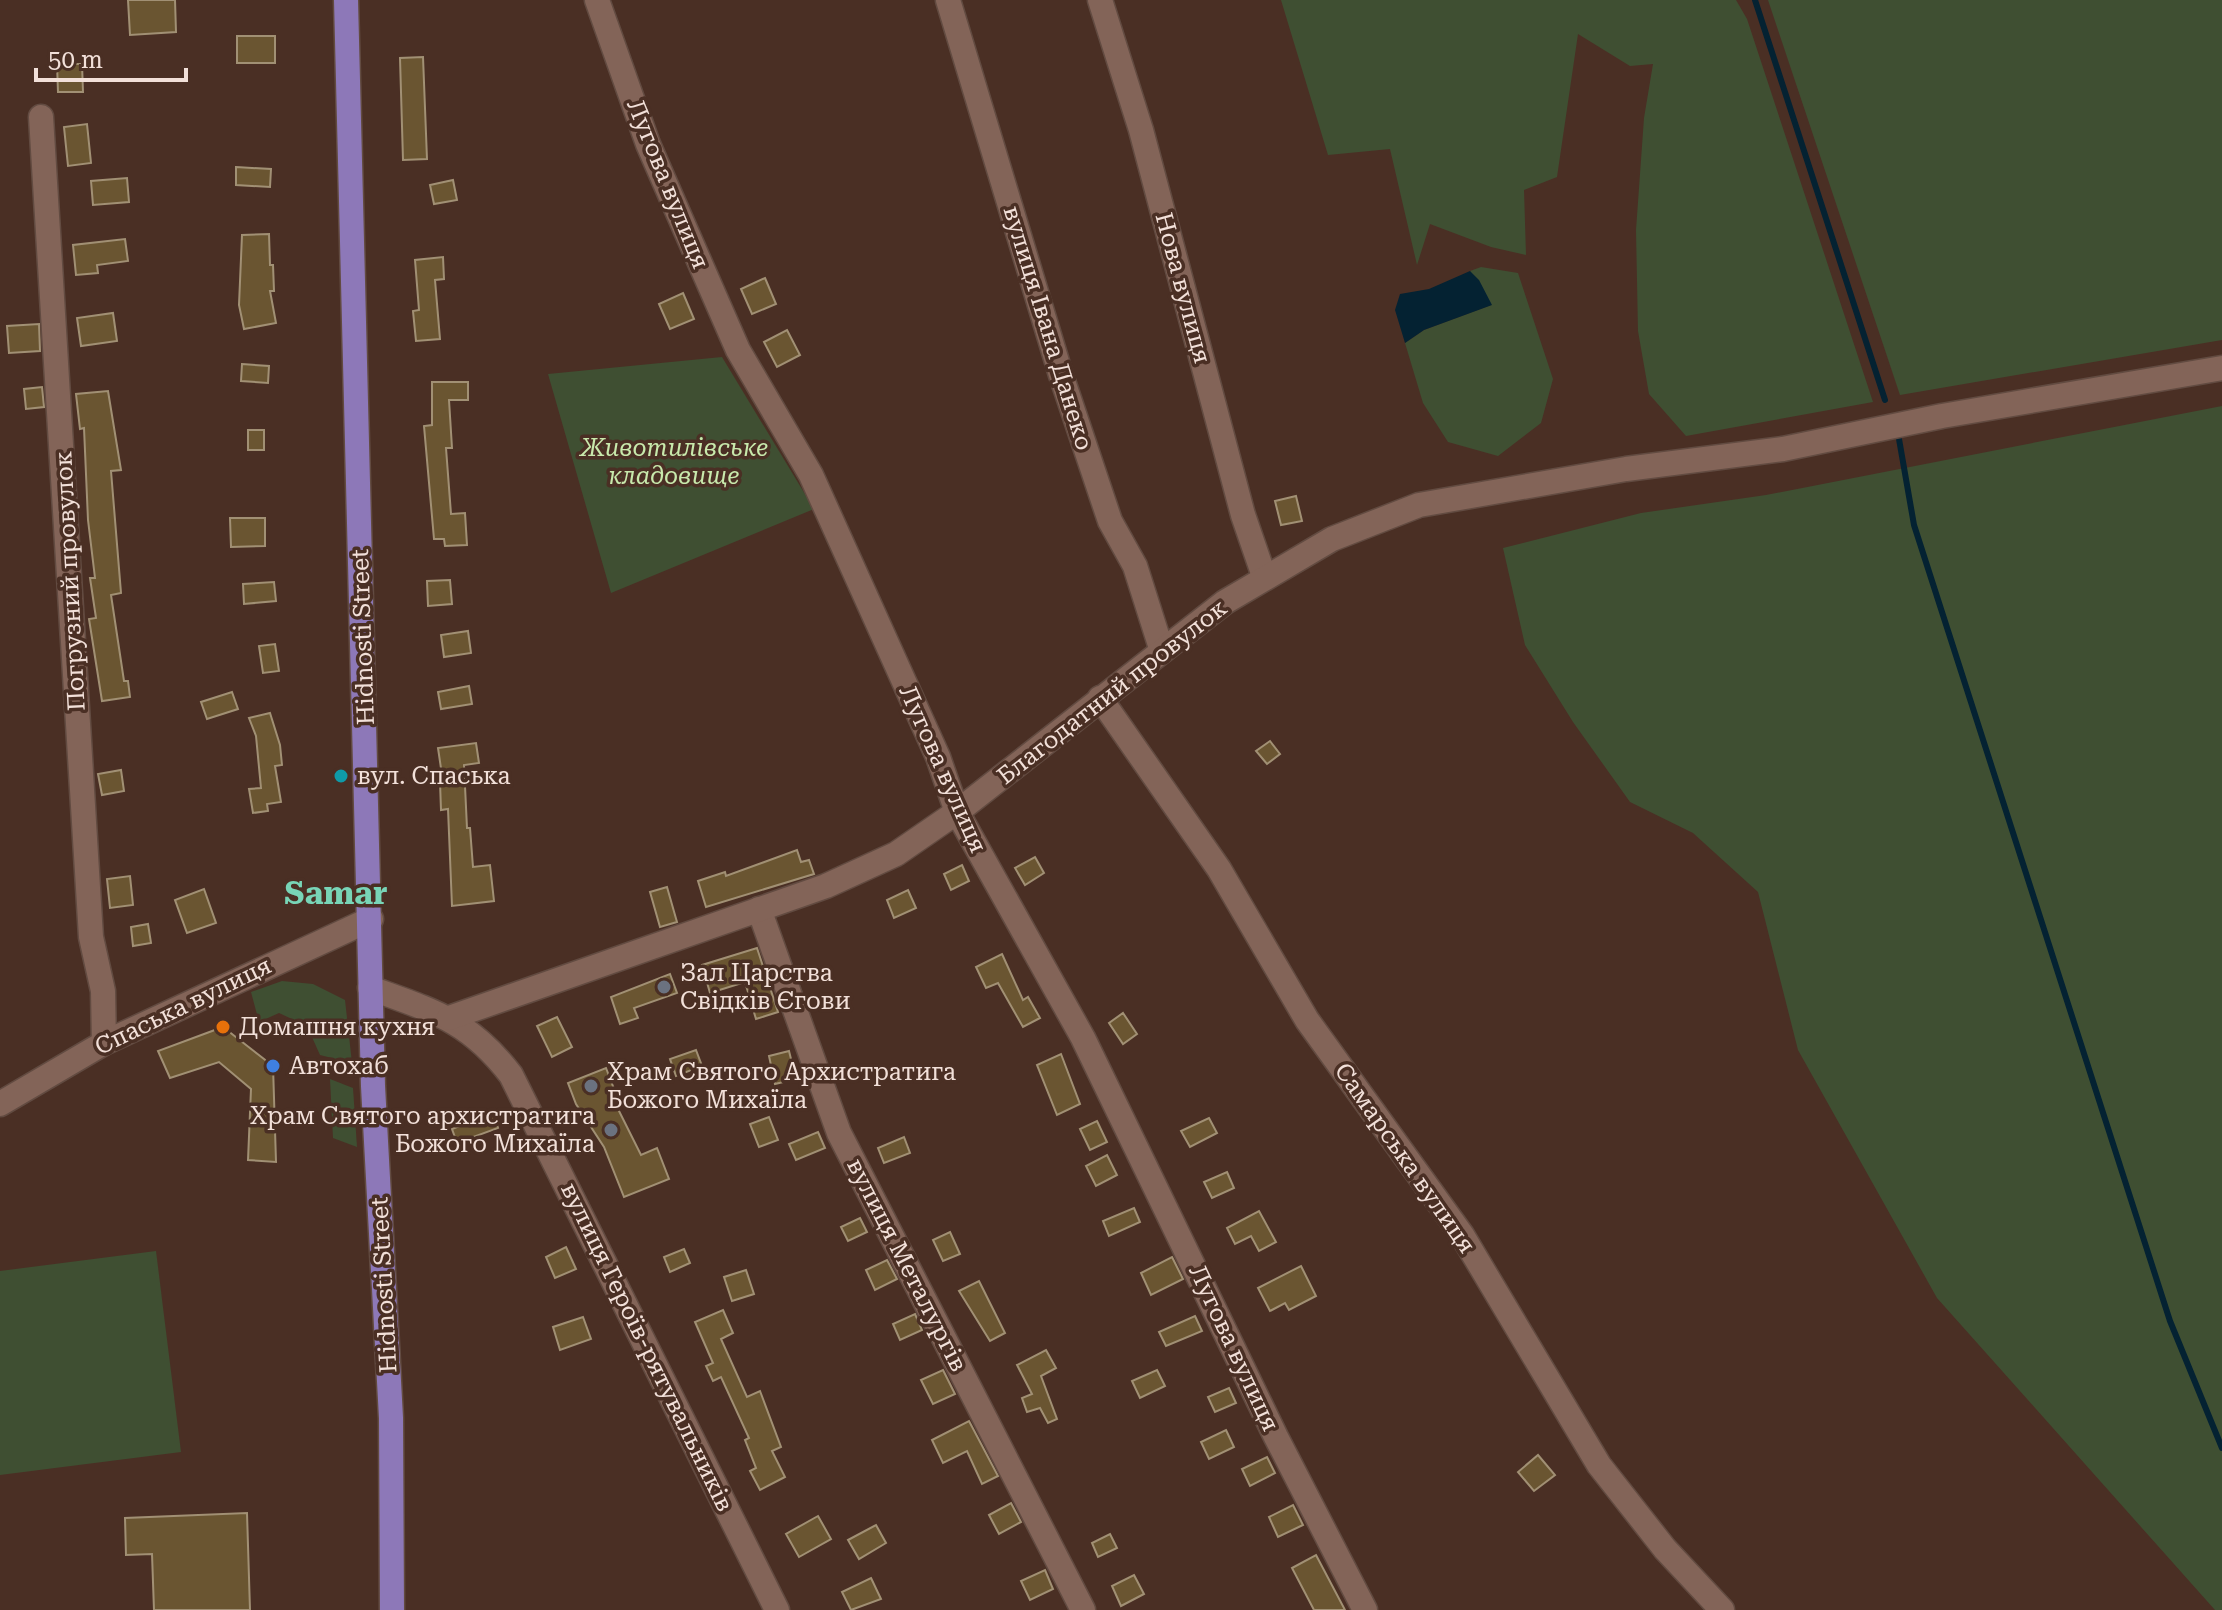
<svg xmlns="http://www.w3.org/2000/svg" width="2222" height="1610" viewBox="0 0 2222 1610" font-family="'Roboto Serif',serif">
<rect width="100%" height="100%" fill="#4a2f24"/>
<g fill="#3f4f32">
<polygon points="1281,0 1736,0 1747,19 1873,402 1686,436 1649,394 1638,331 1636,230 1644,118 1653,64 1630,66 1578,34 1557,177 1524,190 1526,255 1491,247 1430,224 1417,265 1390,149 1328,155"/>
<polygon points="1768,0 2222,0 2222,340 1900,395"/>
<polygon points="1481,267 1518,273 1553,379 1541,423 1498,456 1448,442 1423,403 1405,343 1424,330 1491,305 1470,271"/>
<polygon points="722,357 814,509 611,593 548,374"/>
<polygon points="2222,406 2222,1610 2215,1610 1937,1298 1798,1050 1758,892 1693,833 1630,802 1573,722 1525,645 1503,548 1641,513 1766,495"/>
<polygon points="282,981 313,984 345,1000 352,1063 320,1055 307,1026 279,1013 259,1022 251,992"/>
<polygon points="330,1079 353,1088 357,1147 333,1138"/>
<polygon points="156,1251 181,1452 0,1475 0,1271"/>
</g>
<polygon fill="#042232" points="1470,271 1479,280 1492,305 1424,330 1405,343 1395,310 1400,294 1429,289"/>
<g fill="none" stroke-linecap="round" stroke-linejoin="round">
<g stroke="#042232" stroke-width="6">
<polyline points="1755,0 1885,400"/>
<polyline points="1899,439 1914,525 2170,1321 2222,1448"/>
</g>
</g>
<g fill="#6a5531" stroke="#a19074" stroke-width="2">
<polygon points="128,0 175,0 176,32 130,35"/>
<rect x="237" y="36" width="38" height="27"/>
<polygon points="423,57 427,159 403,160 400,58"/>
<polygon points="57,64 82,64 83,92 58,92"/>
<polygon points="87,124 91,163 68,166 64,127"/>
<polygon points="236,167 271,169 270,187 236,185"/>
<polygon points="127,178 129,202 93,205 91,181"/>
<polygon points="453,180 457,200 434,204 430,185"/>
<polygon points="269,234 270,265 273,265 274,291 270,291 276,323 244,329 239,305 242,235"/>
<polygon points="125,239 128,261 97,265 98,273 76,275 73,245"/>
<polygon points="443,257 444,279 435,280 440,339 416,341 413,311 419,310 415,260"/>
<polygon points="765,278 776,304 752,314 741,289"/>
<polygon points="683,293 694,319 670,329 659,304"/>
<polygon points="113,313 117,341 81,346 77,318"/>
<polygon points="39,324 40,351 9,353 7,326"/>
<polygon points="787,330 800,355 777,367 764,342"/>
<polygon points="242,364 269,366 268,383 241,381"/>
<polygon points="432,382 468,382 468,400 449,400 452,448 446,448 451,514 465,513 467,545 445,546 444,539 434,539 424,426 432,425"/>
<polygon points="42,387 44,407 26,409 24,389"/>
<polygon points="108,391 121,470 111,471 121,593 111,595 124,681 128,681 130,697 102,701 89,619 96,618 90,578 95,578 88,520 84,428 80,429 76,394"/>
<rect x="248" y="430" width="16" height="20"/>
<polygon points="1296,496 1302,521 1281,525 1275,501"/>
<polygon points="230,518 265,518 265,546 231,547"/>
<polygon points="450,580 452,604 428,606 427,581"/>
<polygon points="274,582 276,601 244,604 243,584"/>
<polygon points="468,631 471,653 444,657 441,635"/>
<polygon points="275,644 279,671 263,673 259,646"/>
<polygon points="469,686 472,704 441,709 438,692"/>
<polygon points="232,692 238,709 207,719 201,702"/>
<polygon points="270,713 280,745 282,765 275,766 281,802 267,804 268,811 253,813 249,789 261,788 256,736 249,718"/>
<polygon points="1270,741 1280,754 1267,764 1256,751"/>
<polygon points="476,743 479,763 464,765 467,828 470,828 473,867 490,865 494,901 452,906 448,809 441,810 440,782 443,782 438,748"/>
<polygon points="121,770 124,791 102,795 98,774"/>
<polygon points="797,850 801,862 809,860 814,874 706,907 698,881 725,872 726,876"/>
<polygon points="1035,857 1044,873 1025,885 1015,868"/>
<polygon points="962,865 969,881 951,890 944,874"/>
<polygon points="130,876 133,905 110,908 107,879"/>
<polygon points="667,887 677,922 660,927 650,892"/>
<polygon points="204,889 216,923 187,933 175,900"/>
<polygon points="908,890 916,908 894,918 887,900"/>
<polygon points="148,924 151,943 133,946 131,927"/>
<polygon points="757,948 778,1012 756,1019 745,982 710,993 702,965"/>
<polygon points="1002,954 1023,1000 1028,997 1040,1018 1023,1027 998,983 986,988 976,967"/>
<polygon points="670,974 677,993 634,1008 638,1018 620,1024 611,997"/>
<polygon points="1123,1013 1137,1034 1123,1044 1109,1023"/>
<polygon points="557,1017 572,1047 552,1057 537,1026"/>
<polygon points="223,1027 273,1066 276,1162 248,1160 251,1089 219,1062 170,1078 158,1051"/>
<polygon points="696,1050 702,1066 676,1076 670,1059"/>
<polygon points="789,1051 796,1079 775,1084 769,1056"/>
<polygon points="1061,1054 1080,1104 1057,1115 1037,1065"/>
<polygon points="606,1068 614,1089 609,1091 641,1155 657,1148 669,1179 624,1197 604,1147 576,1104 568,1083"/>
<polygon points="493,1113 498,1128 457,1143 452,1129"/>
<polygon points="769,1117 778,1140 759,1147 750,1124"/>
<polygon points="1209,1118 1217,1133 1190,1147 1181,1131"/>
<polygon points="1097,1121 1107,1142 1090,1150 1080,1129"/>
<polygon points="818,1132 825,1148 796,1160 789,1144"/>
<polygon points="904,1137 910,1153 884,1163 878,1148"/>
<polygon points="1107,1155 1117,1175 1096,1186 1086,1166"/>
<polygon points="1227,1172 1234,1188 1212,1198 1204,1182"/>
<polygon points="1134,1208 1140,1222 1109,1236 1103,1221"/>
<polygon points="1259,1211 1276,1242 1259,1251 1251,1236 1235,1244 1227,1228"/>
<polygon points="860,1218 867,1232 848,1241 841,1227"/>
<polygon points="950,1232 960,1254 943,1261 933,1240"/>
<polygon points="566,1247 576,1269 555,1278 546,1257"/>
<polygon points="684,1249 690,1263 670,1272 664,1257"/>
<polygon points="1172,1257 1183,1279 1151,1295 1141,1273"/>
<polygon points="887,1260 897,1279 875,1290 866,1270"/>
<polygon points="1301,1266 1316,1296 1289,1310 1285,1303 1270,1311 1258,1288"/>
<polygon points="746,1270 754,1294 732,1301 724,1277"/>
<polygon points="979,1281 1005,1333 990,1341 959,1291"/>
<polygon points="723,1310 733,1333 721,1339 747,1397 760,1391 781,1447 772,1451 785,1477 760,1490 750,1471 756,1468 745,1440 749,1438 721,1377 713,1381 706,1366 713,1363 695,1322"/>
<polygon points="915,1314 922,1330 900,1340 893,1324"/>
<polygon points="1195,1316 1202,1331 1166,1346 1159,1332"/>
<polygon points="583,1317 591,1339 560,1350 553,1327"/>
<polygon points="1046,1350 1056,1368 1041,1376 1057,1419 1048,1423 1040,1408 1027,1412 1022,1398 1032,1394 1017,1365"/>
<polygon points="943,1370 955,1394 933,1404 921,1380"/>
<polygon points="1157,1370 1165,1386 1140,1398 1132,1381"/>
<polygon points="1229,1388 1236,1403 1215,1412 1208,1397"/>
<polygon points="969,1421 998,1476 982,1484 967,1451 943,1463 932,1440"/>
<polygon points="1226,1430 1234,1447 1209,1459 1201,1442"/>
<polygon points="1538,1455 1555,1475 1534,1491 1518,1472"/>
<polygon points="1267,1457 1275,1473 1250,1486 1242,1469"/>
<polygon points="1011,1503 1021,1522 999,1534 989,1515"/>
<polygon points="1293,1505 1303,1525 1278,1537 1269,1517"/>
<polygon points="247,1513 250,1610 154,1610 152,1554 126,1555 125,1518"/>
<polygon points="818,1516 831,1539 799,1557 786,1534"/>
<polygon points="876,1525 886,1543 859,1559 848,1540"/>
<polygon points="1110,1534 1117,1548 1098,1557 1092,1543"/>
<polygon points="1316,1555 1345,1610 1314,1610 1292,1568"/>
<polygon points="1045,1570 1053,1589 1030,1600 1021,1581"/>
<polygon points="1134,1575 1144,1594 1121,1606 1112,1586"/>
<polygon points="871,1578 881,1599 851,1610 842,1592"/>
</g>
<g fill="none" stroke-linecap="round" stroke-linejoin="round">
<defs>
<g id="minor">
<polyline points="597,0 648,144 738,350 811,475 938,757 957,812 1083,1038 1276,1437 1365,1610"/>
<polyline points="948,0 1061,375 1110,521 1135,566 1162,651"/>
<polyline points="1100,0 1141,130 1243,515 1264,576"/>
<polyline points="41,117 91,937 103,991 104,1043"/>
<polyline points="1100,698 1219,869 1307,1020 1462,1235 1599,1465 1665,1549 1722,1610"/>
<polyline points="759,909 839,1133 1083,1610"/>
<path d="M370,988C433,1011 469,1020 511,1075L777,1610"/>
<polyline points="449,1018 826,886 896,854 957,812 1225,602 1332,539 1419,505 1626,469 1783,449 1942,416 2222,368"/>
<polyline points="0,1104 104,1043 371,919"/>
</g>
<polyline id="major" points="346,0 373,1086 391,1418 392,1610"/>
</defs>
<use href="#minor" stroke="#624b41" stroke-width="27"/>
<use href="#major" stroke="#624b41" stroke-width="27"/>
<use href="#minor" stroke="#836458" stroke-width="24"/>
<use href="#major" stroke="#8d78b8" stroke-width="24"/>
</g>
<circle fill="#0f9aa8" stroke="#4a2f24" stroke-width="3" cx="341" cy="776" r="8"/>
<g fill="#6b7280" stroke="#4a2f24" stroke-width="3">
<circle cx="664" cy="987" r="8"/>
<circle cx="591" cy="1086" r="8"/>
<circle cx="611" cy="1130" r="8"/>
</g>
<circle fill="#e8710a" stroke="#4a2f24" stroke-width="3" cx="223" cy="1027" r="8"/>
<circle fill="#3f7fe0" stroke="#4a2f24" stroke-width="3" cx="273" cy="1066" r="8"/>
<g text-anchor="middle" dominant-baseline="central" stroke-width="7" stroke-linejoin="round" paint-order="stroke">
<g font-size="24" fill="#f2e0d9" stroke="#4a2f24">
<text transform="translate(668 184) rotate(68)">Лугова вулиця</text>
<text transform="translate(1183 288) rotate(75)">Нова вулиця</text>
<text transform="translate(1048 328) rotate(73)">вулиця Івана Данеко</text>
<text transform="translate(70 581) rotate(-93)">Погрузний провулок</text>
<text transform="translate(363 637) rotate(-92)">Hidnosti Street</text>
<text transform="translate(1112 692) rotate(-38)">Благодатний провулок</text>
<text transform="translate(943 769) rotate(66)">Лугова вулиця</text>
<text transform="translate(183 1006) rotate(-26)">Спаська вулиця</text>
<text transform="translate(1405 1158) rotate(55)">Самарська вулиця</text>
<text transform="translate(907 1265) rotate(63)">вулиця Металургів</text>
<text transform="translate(384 1285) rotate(-93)">Hidnosti Street</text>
<text transform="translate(647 1347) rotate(64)">вулиця Героїв-рятувальників</text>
<text transform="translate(1234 1348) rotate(65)">Лугова вулиця</text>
</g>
<g font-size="24" font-style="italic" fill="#c8e9ac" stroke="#4a2f24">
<text x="674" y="448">Животилівське<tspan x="674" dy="28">кладовище</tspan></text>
</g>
<g font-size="24" fill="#f2e0d9" stroke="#4a2f24" text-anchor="start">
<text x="357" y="776">вул. Спаська</text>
<text x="680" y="973">Зал Царства<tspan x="680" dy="28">Свідків Єгови</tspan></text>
<text x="239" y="1027">Домашня кухня</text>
<text x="289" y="1066">Автохаб</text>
<text x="607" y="1072">Храм Святого Архистратига<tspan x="607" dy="28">Божого Михаїла</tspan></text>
<text x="595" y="1116" text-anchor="end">Храм Святого архистратига<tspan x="595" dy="28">Божого Михаїла</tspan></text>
</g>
<g font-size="32" font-weight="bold" fill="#78d5b7" stroke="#4a2f24">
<text x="336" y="893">Samar</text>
</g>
</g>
<path d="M36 68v12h150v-12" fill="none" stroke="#f2e0d9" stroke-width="4"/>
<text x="48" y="68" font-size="24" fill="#f2e0d9" stroke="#4a2f24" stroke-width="6" paint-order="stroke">50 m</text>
</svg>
